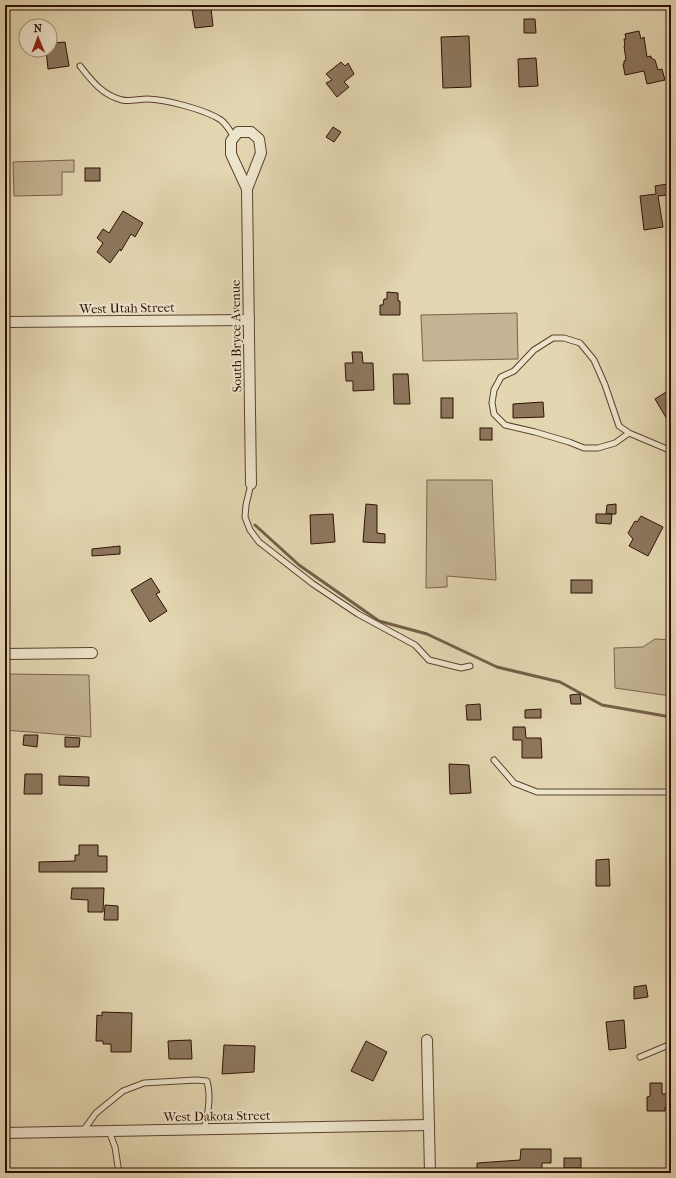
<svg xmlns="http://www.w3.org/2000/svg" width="676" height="1178" viewBox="0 0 676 1178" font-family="'IM FELL French Canon',serif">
<rect width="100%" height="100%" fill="#e3d6b1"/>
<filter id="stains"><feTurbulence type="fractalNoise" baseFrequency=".005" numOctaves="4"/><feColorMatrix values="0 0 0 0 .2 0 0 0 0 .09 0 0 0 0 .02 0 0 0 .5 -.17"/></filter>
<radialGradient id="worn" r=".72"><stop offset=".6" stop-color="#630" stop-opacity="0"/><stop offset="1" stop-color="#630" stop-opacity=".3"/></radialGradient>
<g fill="#c4b493" stroke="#79624b">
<polygon points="74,160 74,172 62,172 62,195 14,196 13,162"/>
<polygon points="517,313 518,359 423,361 421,315"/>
<polygon points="427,480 492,480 496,580 447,576 447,587 426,588"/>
<polygon points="655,639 671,640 671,696 615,688 614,648 643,647"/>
<polygon points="5,674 89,675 91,737 5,730"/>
</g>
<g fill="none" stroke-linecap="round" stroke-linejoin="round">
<polyline stroke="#755f48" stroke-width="3" points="255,525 299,565 379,621 427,634 497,667 560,682 602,705 671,717"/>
</g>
<g fill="#8c775d" stroke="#2e1003">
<polygon points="211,8 213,26 195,28 192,10"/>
<polygon points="524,19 535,19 536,33 524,33"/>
<polygon points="639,31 641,39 644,37 647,57 651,56 651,58 655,60 658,70 662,69 665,80 647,84 644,71 625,75 623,64 624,64 624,61 626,60 624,46 625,46 624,39 626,39 625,34"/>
<polygon points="469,36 471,87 443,88 441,37"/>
<polygon points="65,42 69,66 48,69 46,50 50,50 50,47 56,46 55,43"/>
<polygon points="536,58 538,86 519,87 518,59"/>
<polygon points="341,62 345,66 348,63 354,74 344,82 349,87 337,97 326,83 332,80 326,74"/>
<polygon points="333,127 341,132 334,142 326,137"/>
<rect x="85" y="168" width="15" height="13"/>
<polygon points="667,184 669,195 658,196 663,227 644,230 640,196 656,194 655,186"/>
<polygon points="123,211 143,223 135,237 131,234 121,251 120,249 110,263 97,252 103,243 97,238 103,229 109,233"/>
<polygon points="387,292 398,293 398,301 400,301 400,315 380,315 380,305 383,305 384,299 387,299"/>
<polygon points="352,352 362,352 363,363 373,363 374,390 353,391 353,381 346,381 345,363 353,363"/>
<polygon points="393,374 408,374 410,404 394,404"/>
<polygon points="671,389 671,426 655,399"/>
<rect x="441" y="398" width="12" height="20"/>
<polygon points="543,402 544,417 513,418 513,404"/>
<rect x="480" y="428" width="12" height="12"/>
<polygon points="366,504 377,505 377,533 385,534 385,543 363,542"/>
<polygon points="616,504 616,514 606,514 607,505"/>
<polygon points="333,514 335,542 311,544 310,515"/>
<polygon points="596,514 612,514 611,524 596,523"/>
<polygon points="641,516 663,527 648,556 629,546 633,539 628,533 635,521 637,522"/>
<polygon points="120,546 120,554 92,556 92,549"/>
<polygon points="151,578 160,592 156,594 167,611 150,622 131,590"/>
<rect x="571" y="580" width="21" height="13"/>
<polygon points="580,694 581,704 571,704 570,695"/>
<polygon points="480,704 481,720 467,720 466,705"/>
<polygon points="541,709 541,718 525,718 525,710"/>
<polygon points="513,727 525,727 526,738 541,738 542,758 522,758 522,740 513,740"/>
<polygon points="24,735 38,735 37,747 23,745"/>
<polygon points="65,737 80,738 79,747 65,747"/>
<polygon points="449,764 469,765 471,793 450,794"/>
<polygon points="25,774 42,774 42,794 24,794"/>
<polygon points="59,776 89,777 89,786 59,785"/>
<polygon points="79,845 98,845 98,856 107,856 107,872 39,872 39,862 75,861 75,855 79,855"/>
<polygon points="609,859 610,886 596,886 596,860"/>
<polygon points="72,888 104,888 103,912 88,912 88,900 71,899"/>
<polygon points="105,905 118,906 118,920 104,920"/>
<polygon points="646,985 648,997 634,999 634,987"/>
<polygon points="102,1012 132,1013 131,1052 111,1052 111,1044 103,1044 103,1041 96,1041 97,1015 102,1016"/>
<polygon points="624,1020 626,1048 609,1050 606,1022"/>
<polygon points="191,1040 192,1059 169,1059 168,1041"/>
<polygon points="366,1041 387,1052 373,1081 351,1071"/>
<polygon points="224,1045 255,1046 254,1072 222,1074"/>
<polygon points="650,1083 662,1083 662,1094 669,1094 669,1107 665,1107 665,1111 647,1111 647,1097 650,1096"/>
<polygon points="521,1149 551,1149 551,1163 542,1163 542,1173 477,1173 477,1163 520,1160"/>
<rect x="564" y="1158" width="17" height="10"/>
</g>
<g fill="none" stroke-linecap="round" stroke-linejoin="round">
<defs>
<g id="lane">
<path d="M80,66C92,81 102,95 122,100C130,102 139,99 147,99C165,99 206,110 221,120C227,125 230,131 234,137"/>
<polyline points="629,433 615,443 598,448 584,448 569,442 535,432 505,425 494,414 492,403 494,390 501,377 514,371 534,350 553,338 564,338 580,343 594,360 605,385 619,426 629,433 667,449 671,450"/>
<polyline points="251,484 246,505 245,517 250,530 259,542 313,584 358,614 415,645 429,660 461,668 470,666"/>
<polyline points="494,760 514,783 537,792 671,792"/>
<polyline points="640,1057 671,1044"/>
<path d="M83,1131L96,1113L123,1091L144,1083L196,1080L207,1081C211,1096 208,1115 204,1129"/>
<polyline points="109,1131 115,1147 119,1173"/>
</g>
<g id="street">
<polyline points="247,189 231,154 231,141 238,132 251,132 259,139 261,153 247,189 251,484"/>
<polyline points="5,322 249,320"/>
<polyline points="5,654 92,653"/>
<polyline points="427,1040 430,1173"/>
<polyline points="5,1133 429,1125"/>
</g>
</defs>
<use href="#lane" stroke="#5b422e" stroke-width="7"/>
<use href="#street" stroke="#5b422e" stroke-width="12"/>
<use href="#lane" stroke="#ede4cc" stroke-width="5"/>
<use href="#street" stroke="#ede4cc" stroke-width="10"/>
</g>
<g text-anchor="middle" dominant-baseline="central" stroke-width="4" stroke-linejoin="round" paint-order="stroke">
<g font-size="13" fill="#2e1003" stroke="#ede4cc">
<text transform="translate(127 308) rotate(-1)">West Utah Street</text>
<text transform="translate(236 336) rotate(-91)">South Bryce Avenue</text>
<text transform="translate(217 1116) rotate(-1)">West Dakota Street</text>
</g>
</g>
<rect width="676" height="1178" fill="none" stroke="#e3d6b1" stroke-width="20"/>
<rect x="6" y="6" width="664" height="1166" fill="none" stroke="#2e1003" stroke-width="2"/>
<rect x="10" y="10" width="656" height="1158" fill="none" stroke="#2e1003"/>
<g transform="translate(38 38) rotate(359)"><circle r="19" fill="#ede4cc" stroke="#a18f7c"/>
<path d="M0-3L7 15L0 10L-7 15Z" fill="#8f2418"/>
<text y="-6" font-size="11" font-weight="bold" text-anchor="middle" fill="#2e1003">N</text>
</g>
<rect width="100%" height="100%" filter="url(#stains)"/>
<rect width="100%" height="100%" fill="url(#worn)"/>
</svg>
